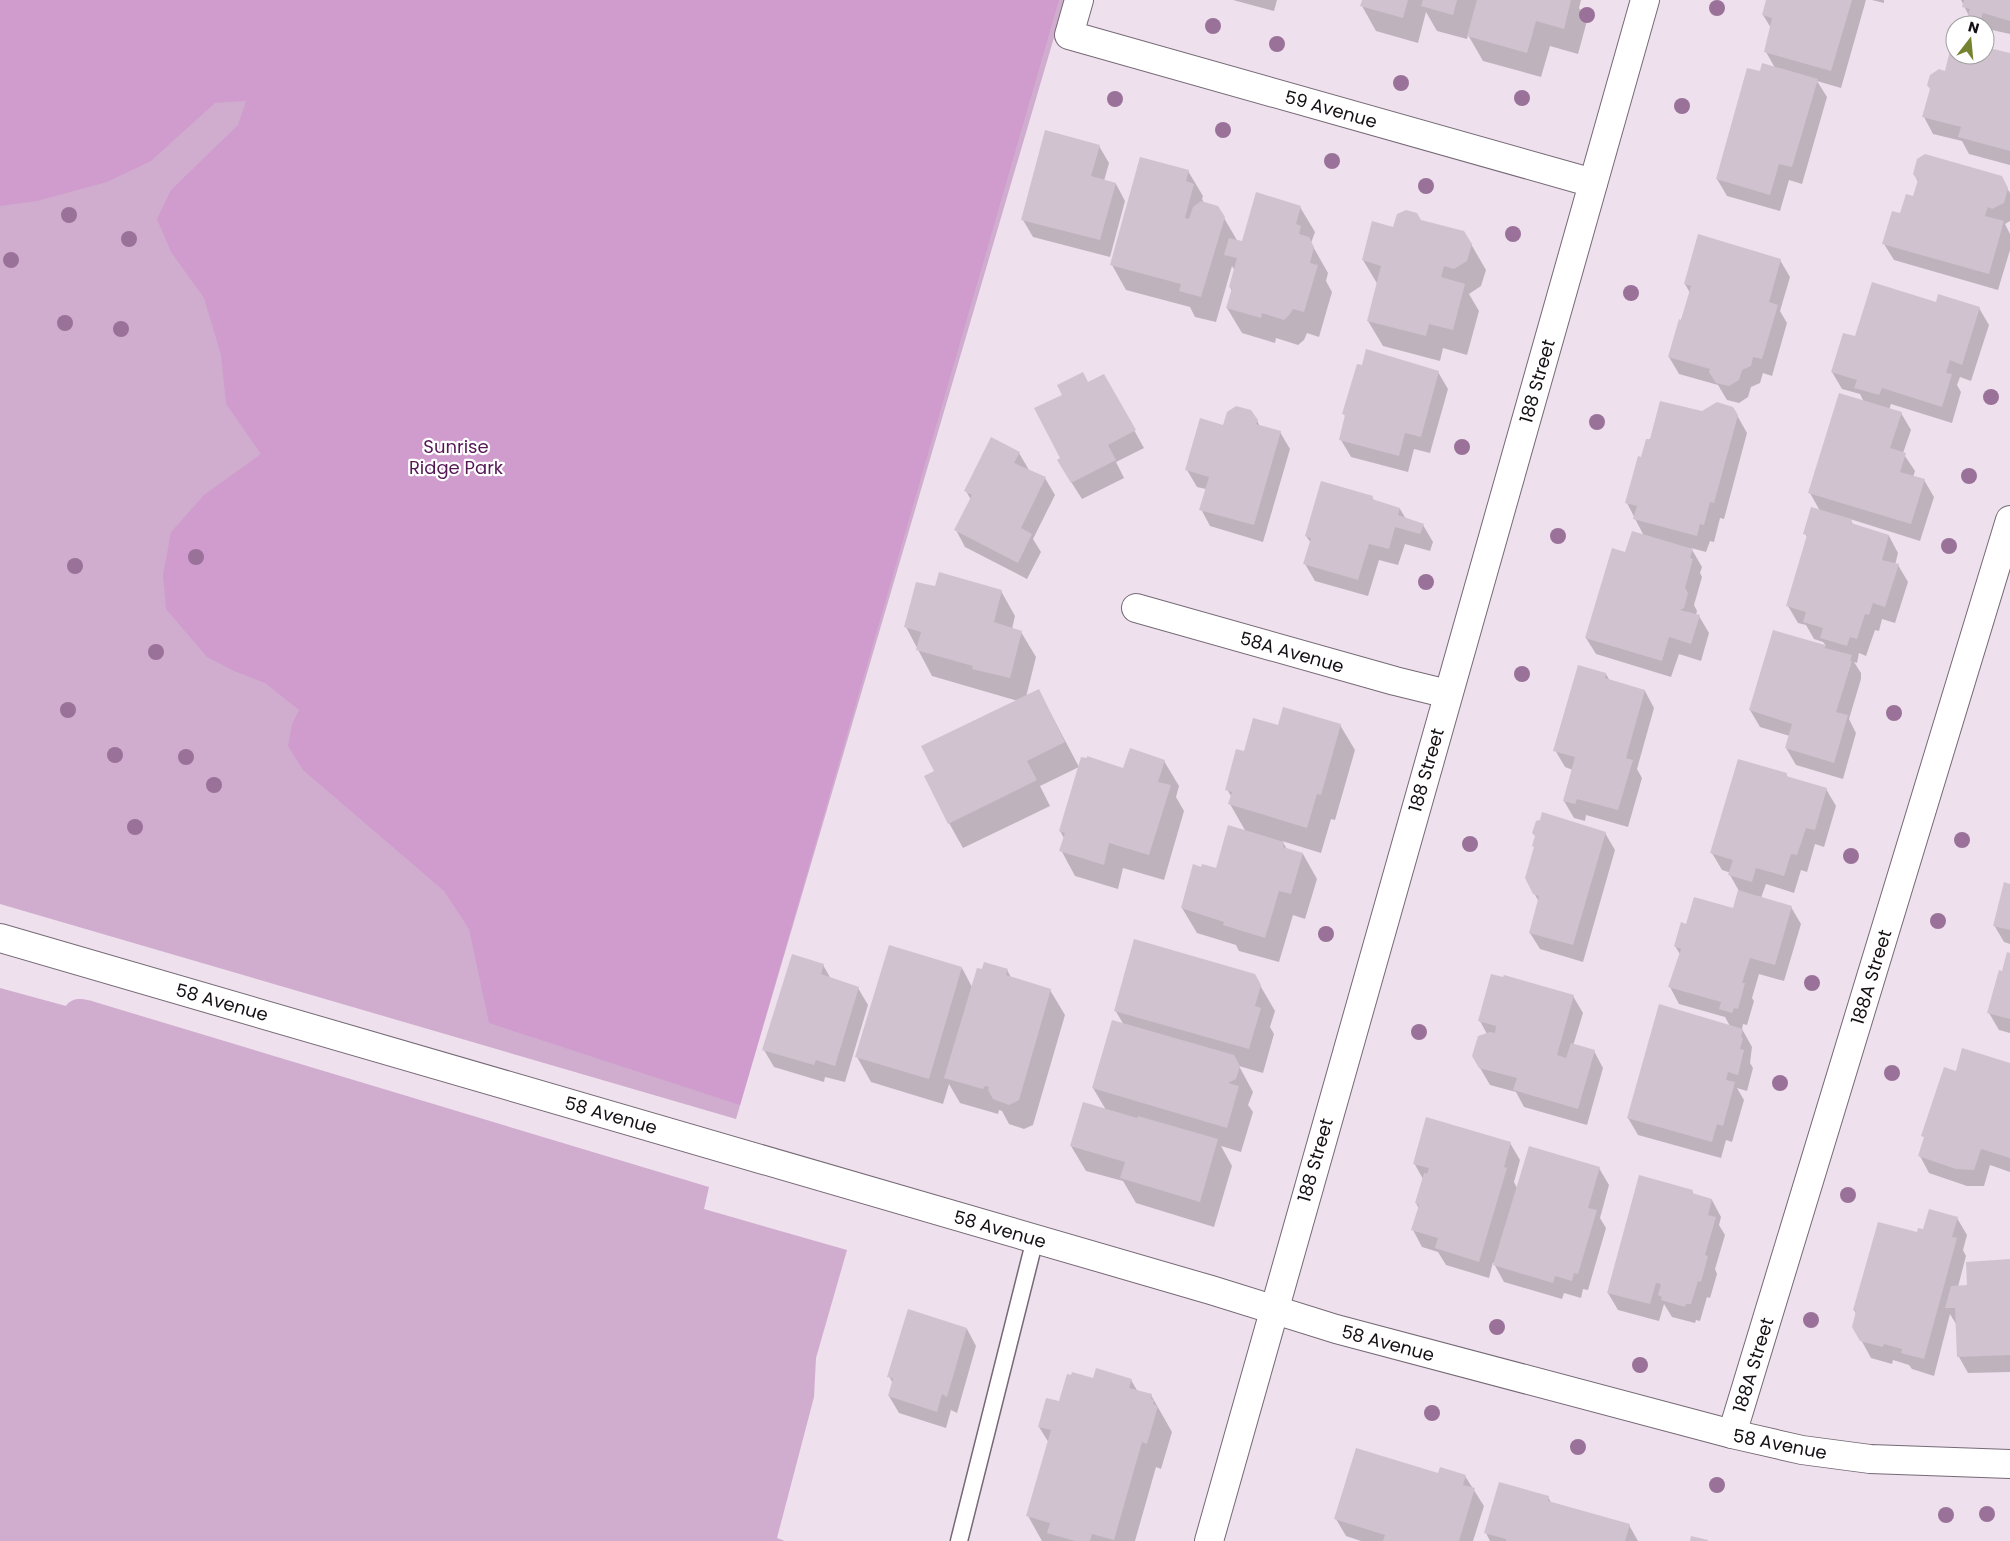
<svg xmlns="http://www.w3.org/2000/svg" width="2010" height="1541" viewBox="0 0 2010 1541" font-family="Poppins,sans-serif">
<rect width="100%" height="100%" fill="#eee0ed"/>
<g fill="#d0adce">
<polygon points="0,0 1065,0 736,1119 0,904"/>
<path d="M0,988L66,1006C73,996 85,999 95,1002L709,1187L704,1209L847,1250L816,1358L814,1397L777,1538L785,1541H0Z"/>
</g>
<polygon fill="#cf9ccd" points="0,0 1059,0 740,1105 489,1023 469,929 444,891 303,770 288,746 292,724 299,710 265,683 234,671 207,657 166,609 163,575 171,532 204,495 261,454 226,404 221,355 204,298 171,252 157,219 171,190 238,125 246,101 215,103 151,161 107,182 37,201 0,206"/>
<g fill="#0003">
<polygon points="1233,0 1277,0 1274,11"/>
<polygon points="1363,0 1581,0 1579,8 1587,21 1578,54 1550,46 1541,77 1483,61 1468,35 1467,39 1437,31 1426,12 1418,43 1376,31 1362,6"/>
<polygon points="1767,0 1866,0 1841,88 1817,81 1827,97 1802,184 1789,180 1780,211 1727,196 1717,179 1761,73 1775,68 1766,52 1771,28 1763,15"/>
<polygon points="1872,0 1884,0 1884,3"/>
<polygon points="1961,0 2010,0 2010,34 1992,30 1991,35 1985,34 1985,25 1973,24"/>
<polygon points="1955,37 1955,55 1985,55 1985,45 1989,46 1991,50 2010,55 2010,165 1969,154 1962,141 1933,134 1924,117 1946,73"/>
<polygon points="1099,146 1109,163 1104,181 1116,184 1125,201 1110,257 1033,237 1023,220"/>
<polygon points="1188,171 1203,196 1202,199 1204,203 1224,218 1238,242 1243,243 1300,207 1315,232 1311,243 1328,273 1326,281 1332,292 1319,337 1307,333 1304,340 1298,345 1276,338 1275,343 1242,333 1227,308 1232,291 1230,287 1235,271 1232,266 1216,322 1195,317 1190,307 1126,290 1112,265"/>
<polygon points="1914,174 2001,177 2010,193 2010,221 2005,224 2010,234 2010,250 1998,290 1894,260 1884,244 1901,215 1914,197 1918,182"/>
<polygon points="1420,221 1471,244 1486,270 1481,286 1469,294 1479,311 1467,355 1443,348 1440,361 1383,346 1368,321 1378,285 1363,260 1394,229"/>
<polygon points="1780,260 1790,277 1780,311 1787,323 1772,376 1763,373 1760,383 1751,387 1748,397 1739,403 1727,400 1718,385 1679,374 1669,357 1690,293 1685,284"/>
<polygon points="1937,303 1979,308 1989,325 1971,381 1960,377 1957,385 1961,392 1952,423 1891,404 1889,410 1901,413 1911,430 1903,453 1915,471 1913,477 1924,480 1934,497 1920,541 1850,519 1854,526 1889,536 1898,553 1895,565 1898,565 1908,582 1895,623 1882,619 1879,631 1875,630 1866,656 1859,653 1857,663 1854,662 1861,673 1861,679 1849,719 1856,733 1843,779 1796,765 1786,748 1790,736 1760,727 1750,710 1774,631 1826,646 1823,642 1814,639 1806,625 1798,623 1788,606 1808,539 1805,533 1820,511 1810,493 1864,402 1860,394 1842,389 1832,372 1856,338"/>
<polygon points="1438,372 1448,389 1430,453 1414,449 1408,472 1351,457 1341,440 1346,418 1344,414"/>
<polygon points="1104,376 1144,448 1116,462 1124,478 1082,499 1068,477 1088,384"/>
<polygon points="1733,408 1747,433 1724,519 1720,518 1714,542 1710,541 1706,552 1691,548 1702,567 1700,573 1702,577 1694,605 1697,611 1696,615 1699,616 1709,633 1701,661 1679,654 1671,677 1596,654 1586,638 1626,553 1644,536 1627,503 1642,458 1651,440 1703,412"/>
<polygon points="1257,420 1260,427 1280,432 1290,449 1263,542 1210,526 1201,509 1206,489 1197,487 1187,470"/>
<polygon points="1019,453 1029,470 1045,478 1055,495 1033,539 1041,552 1027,579 965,547 956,530 971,500 966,491"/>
<polygon points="1372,497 1374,501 1400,509 1406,519 1423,525 1433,542 1430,551 1405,544 1398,565 1379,560 1368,596 1315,581 1305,564 1311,543 1306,536"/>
<polygon points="936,588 1001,591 1015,616 1012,629 1021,632 1036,657 1026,697 1039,691 1079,767 1040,786 1050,806 963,848 949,823 936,772 1018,701 932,676 906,627"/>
<polygon points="1606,674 1610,681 1645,691 1654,708 1637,769 1642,778 1628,827 1586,815 1585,821 1574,818 1564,801 1573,770 1565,767 1555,750"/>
<polygon points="1340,725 1355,750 1335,820 1331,819 1321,853 1282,841 1287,849 1303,854 1317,879 1305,919 1293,915 1279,962 1239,951 1236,945 1197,933 1182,908 1217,870 1246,832 1230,804 1232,798 1227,789 1245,753 1279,726"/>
<polygon points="1164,761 1179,786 1176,797 1184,811 1164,880 1123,868 1118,889 1075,876 1061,850 1064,838 1060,831 1124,770"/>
<polygon points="1786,774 1788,778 1826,789 1836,806 1824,847 1815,844 1807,872 1801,870 1794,893 1766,884 1761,898 1791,907 1801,924 1784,981 1759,974 1752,998 1754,1001 1747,1025 1743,1024 1742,1029 1752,1047 1750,1063 1753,1068 1747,1091 1737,1088 1744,1100 1732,1142 1726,1140 1721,1158 1638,1135 1628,1118 1730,1026 1725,1017 1679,1004 1670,987 1680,954 1675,946 1687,925 1734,910 1739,891 1730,875 1731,873 1722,870 1712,853"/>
<polygon points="1605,833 1615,850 1583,962 1540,949 1530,933 1539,902 1534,893 1536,837"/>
<polygon points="2010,885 2010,944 2004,942 1994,925"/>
<polygon points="2010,954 2010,1033 1999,1030 1989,1013"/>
<polygon points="823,965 831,979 858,988 868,1005 845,1082 825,1077 824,1082 774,1067 764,1050"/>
<polygon points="962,968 972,987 983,971 1007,970 1012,979 1050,990 1065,1015 1033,1125 1024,1129 1009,1124 1002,1111 999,1110 998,1114 960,1103 949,1084 943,1104 871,1082 857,1057"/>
<polygon points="1254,975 1275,1011 1270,1027 1274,1034 1263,1073 1239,1066 1253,1092 1248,1105 1253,1112 1241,1152 1221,1146 1232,1166 1214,1227 1136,1203 1123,1181 1086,1171 1071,1146 1106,1110 1093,1088 1124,1025 1115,1010"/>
<polygon points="1573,996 1583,1013 1573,1046 1594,1051 1603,1068 1587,1125 1524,1107 1516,1092 1490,1085 1473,1056 1487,1034 1480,1021"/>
<polygon points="2010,1064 2010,1172 1990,1165 1984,1186 1967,1186 1929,1173 1920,1156 1925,1139 1923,1136 1957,1072"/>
<polygon points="1510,1143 1520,1160 1514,1182 1517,1188 1599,1168 1609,1185 1600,1218 1606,1228 1588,1290 1583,1289 1581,1298 1564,1293 1562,1299 1504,1282 1493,1262 1489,1278 1446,1265 1438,1252 1422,1247 1413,1230 1419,1209 1416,1203 1423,1179 1414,1163"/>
<polygon points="1692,1191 1694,1195 1712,1200 1721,1217 1719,1225 1725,1235 1715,1269 1717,1274 1710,1298 1707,1297 1700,1321 1696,1320 1695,1323 1672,1317 1664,1304 1659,1321 1618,1310 1608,1293"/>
<polygon points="1957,1218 1967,1235 1963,1250 1966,1256 1958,1287 1968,1286 2010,1261 2010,1372 1968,1373 1959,1357 1956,1324 1950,1314 1934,1376 1912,1369 1909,1365 1893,1360 1892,1364 1871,1358 1854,1327 1857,1315 1854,1310 1918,1234"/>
<polygon points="967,1329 976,1346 957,1413 951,1410 946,1428 899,1413 889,1396 893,1384 889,1376"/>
<polygon points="1094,1380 1131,1380 1138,1392 1151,1395 1172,1432 1161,1469 1156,1467 1135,1541 1042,1541 1028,1516 1049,1443 1039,1427 1060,1403"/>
<polygon points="1439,1474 1465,1476 1484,1506 1473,1541 1361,1541 1346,1536 1336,1519"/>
<polygon points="1548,1497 1552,1504 1629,1525 1638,1541 1490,1541 1486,1533"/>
</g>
<g fill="#d0c3cf">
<polygon points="1362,0 1408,0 1403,18 1360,6"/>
<polygon points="1423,0 1457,0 1453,15 1421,6"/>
<polygon points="1477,0 1571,0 1564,29 1536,21 1527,53 1467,36"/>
<polygon points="1766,0 1852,0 1831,71 1764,52 1772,18 1762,15"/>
<polygon points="1964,0 2010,0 2010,21 1983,13 1981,19 1968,15 1970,9 1962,7"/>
<polygon points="1954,34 1955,55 1985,55 1985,43 1990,45 1989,48 2010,53 2010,151 1958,137 1961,127 1922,117 1930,89 1927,85 1930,75 1939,69 1945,71"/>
<polygon points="1762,63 1818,79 1792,167 1779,164 1770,195 1716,179 1747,68 1760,71"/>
<polygon points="1045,130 1100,145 1091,176 1116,183 1100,240 1021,220"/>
<polygon points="1925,154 2002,176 2008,188 2004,203 1992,209 1988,207 1985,216 2004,221 1989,274 1882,244 1892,211 1900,213 1906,194 1913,196 1918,180 1913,174 1917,159"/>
<polygon points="1140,157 1189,170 1186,181 1194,184 1185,218 1189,219 1193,207 1201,201 1218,206 1225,217 1201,297 1179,291 1181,284 1110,265"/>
<polygon points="1256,192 1301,206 1296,224 1301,226 1299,234 1309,237 1314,247 1310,263 1318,265 1304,312 1293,309 1290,314 1284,320 1262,313 1261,318 1226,308 1232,288 1229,287 1237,258 1224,255 1229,238 1242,241"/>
<polygon points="1406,210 1417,213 1421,220 1464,231 1472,244 1467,261 1454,269 1444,266 1441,277 1465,284 1453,330 1429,324 1426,336 1367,321 1381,266 1362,260 1372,221 1393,227 1397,214"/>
<polygon points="1698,234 1781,259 1769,302 1778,305 1762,359 1753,357 1751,366 1742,370 1739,380 1729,386 1716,383 1709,372 1710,369 1668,357 1679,319 1681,320 1691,286 1684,284"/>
<polygon points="1872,282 1936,302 1938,294 1980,307 1962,365 1950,360 1946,373 1952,374 1942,407 1882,388 1879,395 1854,388 1857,380 1831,372 1843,333 1855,336"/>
<polygon points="1366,349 1439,371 1421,437 1405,433 1399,456 1339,440 1345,415 1342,414 1357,364 1362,365"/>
<polygon points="1083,372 1088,382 1104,374 1136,430 1108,445 1116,460 1071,483 1057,460 1060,458 1034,408 1062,395 1057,385"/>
<polygon points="1839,393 1902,412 1890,448 1906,453 1900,472 1925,479 1911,524 1808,493"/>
<polygon points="1660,401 1702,411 1717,402 1733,407 1738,415 1714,503 1710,502 1704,525 1700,524 1697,536 1633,519 1637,506 1625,503 1638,456 1641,457 1646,439 1650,439"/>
<polygon points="1236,406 1251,410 1258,420 1256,424 1281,431 1254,525 1199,510 1209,477 1185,470 1200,418 1223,425 1227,412"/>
<polygon points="991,437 1020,452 1014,463 1046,477 1021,528 1032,534 1018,563 954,530 972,495 964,491"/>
<polygon points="1321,481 1373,496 1372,499 1400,508 1398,515 1424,524 1420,534 1395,527 1389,549 1369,544 1358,580 1303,564 1311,538 1305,536"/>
<polygon points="1811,507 1852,519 1851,523 1889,535 1882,560 1899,564 1885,607 1873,603 1869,615 1865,614 1857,639 1850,637 1847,646 1820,638 1823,628 1803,622 1806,612 1786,606 1807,535 1803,534"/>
<polygon points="1632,531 1693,549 1690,558 1693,559 1685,588 1688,593 1684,608 1680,610 1700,615 1691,644 1669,637 1662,661 1585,638 1612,548 1625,552"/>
<polygon points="939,572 1002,590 994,622 1022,631 1010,678 972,669 973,666 916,650 921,632 904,627 916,582 935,586"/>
<polygon points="1773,630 1825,645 1825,648 1852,655 1850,661 1852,661 1836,712 1848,715 1834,763 1785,748 1792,724 1749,710"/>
<polygon points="1578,665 1606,673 1605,678 1645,690 1626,758 1633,760 1618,810 1577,799 1575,804 1563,801 1575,757 1553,751"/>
<polygon points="1039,689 1065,742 1027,761 1037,780 948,824 924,776 934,771 921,746"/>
<polygon points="1283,707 1341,724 1321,795 1317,794 1307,828 1228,804 1232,792 1225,790 1236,749 1244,751 1253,718 1278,725"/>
<polygon points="1130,748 1165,760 1158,782 1171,785 1149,855 1109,843 1104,865 1059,851 1065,833 1059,831 1081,757 1087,758 1087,756 1123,768"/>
<polygon points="1738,759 1787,773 1786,776 1827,788 1815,830 1806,828 1797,855 1791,854 1784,876 1756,868 1752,882 1728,875 1733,860 1710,853"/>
<polygon points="1542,812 1606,832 1573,945 1529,933 1539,896 1533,894 1525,878 1534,847 1532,846 1535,836 1532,833 1536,821 1540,820"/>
<polygon points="1228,825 1284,842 1283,847 1303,853 1291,894 1279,891 1265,938 1223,925 1224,922 1181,908 1193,864 1201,867 1202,864 1216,868"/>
<polygon points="2004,882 2010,884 2010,930 1993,926"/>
<polygon points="1738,890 1792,906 1775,965 1750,958 1742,983 1745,983 1738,1009 1734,1008 1732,1013 1719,1009 1721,1002 1668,987 1681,949 1674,946 1681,922 1686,924 1694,897 1733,908"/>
<polygon points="1134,939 1255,974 1261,985 1255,1006 1261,1008 1249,1049 1114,1011"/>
<polygon points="889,945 962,967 929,1079 855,1057"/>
<polygon points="2007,952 2010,953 2010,1019 1987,1013 1999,970 2002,971"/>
<polygon points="792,954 824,964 821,974 859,987 835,1066 816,1060 814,1065 762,1050"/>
<polygon points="984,962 1008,969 1006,975 1051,989 1019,1100 1009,1105 993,1099 988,1090 989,1087 985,1086 983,1089 944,1078 977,968 982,969"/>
<polygon points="1491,974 1503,977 1504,975 1574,995 1557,1055 1566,1058 1571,1043 1595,1050 1578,1109 1513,1090 1517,1078 1479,1068 1472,1056 1478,1036 1490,1032 1495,1033 1496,1026 1478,1021"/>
<polygon points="1659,1004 1743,1029 1741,1037 1743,1038 1740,1049 1744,1050 1738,1075 1728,1072 1726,1080 1735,1082 1723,1126 1717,1124 1712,1142 1627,1118"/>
<polygon points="1112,1020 1234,1055 1240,1066 1236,1079 1228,1083 1239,1086 1227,1128 1092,1088"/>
<polygon points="1962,1048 2010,1063 2010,1158 1981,1149 1974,1170 1956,1169 1918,1156 1924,1137 1921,1136 1944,1067 1956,1071"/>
<polygon points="1083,1102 1137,1118 1138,1116 1218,1139 1200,1202 1120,1178 1125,1162 1070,1146"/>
<polygon points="1426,1117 1511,1142 1504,1167 1507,1168 1479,1262 1435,1248 1438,1238 1411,1230 1419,1205 1415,1203 1424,1173 1427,1174 1429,1168 1413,1164"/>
<polygon points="1529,1146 1600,1167 1588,1208 1597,1210 1578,1274 1574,1273 1572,1281 1555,1276 1553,1283 1493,1265"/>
<polygon points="1639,1175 1693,1190 1692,1193 1712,1199 1708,1215 1716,1217 1705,1255 1708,1256 1701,1282 1698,1281 1691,1304 1686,1304 1685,1307 1661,1300 1662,1297 1658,1295 1661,1284 1656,1283 1650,1304 1607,1293"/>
<polygon points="1929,1209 1958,1217 1952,1237 1957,1238 1924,1359 1901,1353 1902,1349 1884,1344 1883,1347 1860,1341 1852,1327 1856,1311 1853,1310 1878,1222 1917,1232 1918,1228 1923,1229"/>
<polygon points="2010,1259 2010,1355 1957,1357 1955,1308 1945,1308 1951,1286 1967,1285 1966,1262"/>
<polygon points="908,1309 967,1328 947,1397 942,1394 937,1412 888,1396 893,1378 887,1377"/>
<polygon points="1096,1368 1132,1379 1129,1388 1152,1394 1151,1399 1154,1400 1153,1404 1158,1406 1147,1444 1142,1442 1114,1540 1092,1534 1090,1541 1075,1541 1047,1533 1050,1523 1026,1516 1051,1430 1038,1427 1046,1398 1059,1401 1067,1374 1071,1375 1072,1372 1093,1378"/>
<polygon points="1356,1448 1438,1473 1440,1467 1466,1475 1463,1485 1475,1488 1459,1541 1383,1541 1385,1535 1334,1519"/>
<polygon points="1499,1482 1549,1496 1548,1501 1630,1524 1625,1541 1506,1541 1506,1539 1484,1533"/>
<polygon points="1691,1536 1708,1540 1708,1541 1690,1541"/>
</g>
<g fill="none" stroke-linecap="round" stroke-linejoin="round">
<defs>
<polyline id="lane" points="959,1541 1035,1239"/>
<g id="street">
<polyline points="1079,0 1069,35 1593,183"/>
<polyline points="1136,608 1395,681 1448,694"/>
<polyline points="0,938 1211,1290 1336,1329 1732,1434 1802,1450 1870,1459 2010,1464"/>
<polyline points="1732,1434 2010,520"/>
</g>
<polyline id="secondary" points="1209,1541 1645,0"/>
</defs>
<use href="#lane" stroke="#756975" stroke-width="19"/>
<use href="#street" stroke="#756975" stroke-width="30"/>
<use href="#secondary" stroke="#756975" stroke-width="30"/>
<use href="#lane" stroke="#fff" stroke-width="16"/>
<use href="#street" stroke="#fff" stroke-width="28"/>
<use href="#secondary" stroke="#fff" stroke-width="28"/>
</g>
<g fill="#9a7299">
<circle cx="1717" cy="8" r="8"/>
<circle cx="1587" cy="15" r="8"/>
<circle cx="1213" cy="26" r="8"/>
<circle cx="1277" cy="44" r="8"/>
<circle cx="1401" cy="83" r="8"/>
<circle cx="1522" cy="98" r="8"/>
<circle cx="1115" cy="99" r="8"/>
<circle cx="1682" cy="106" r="8"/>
<circle cx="1223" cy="130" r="8"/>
<circle cx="1332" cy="161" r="8"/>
<circle cx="1426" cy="186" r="8"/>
<circle cx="69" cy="215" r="8"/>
<circle cx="1513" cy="234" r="8"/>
<circle cx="129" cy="239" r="8"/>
<circle cx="11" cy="260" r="8"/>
<circle cx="1631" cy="293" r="8"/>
<circle cx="65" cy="323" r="8"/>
<circle cx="121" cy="329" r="8"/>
<circle cx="1991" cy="397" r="8"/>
<circle cx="1597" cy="422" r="8"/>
<circle cx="1462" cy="447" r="8"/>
<circle cx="1969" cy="476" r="8"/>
<circle cx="1558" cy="536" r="8"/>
<circle cx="1949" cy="546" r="8"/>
<circle cx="196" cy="557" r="8"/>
<circle cx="75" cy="566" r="8"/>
<circle cx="1426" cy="582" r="8"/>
<circle cx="156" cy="652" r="8"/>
<circle cx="1522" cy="674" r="8"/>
<circle cx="68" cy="710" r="8"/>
<circle cx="1894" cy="713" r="8"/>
<circle cx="115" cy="755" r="8"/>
<circle cx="186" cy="757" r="8"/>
<circle cx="214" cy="785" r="8"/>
<circle cx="135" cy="827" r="8"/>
<circle cx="1962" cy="840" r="8"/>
<circle cx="1470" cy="844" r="8"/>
<circle cx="1851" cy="856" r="8"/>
<circle cx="1938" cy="921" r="8"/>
<circle cx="1326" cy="934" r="8"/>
<circle cx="1812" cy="983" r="8"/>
<circle cx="1419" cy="1032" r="8"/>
<circle cx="1892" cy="1073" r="8"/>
<circle cx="1780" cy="1083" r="8"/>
<circle cx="1848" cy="1195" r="8"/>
<circle cx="1811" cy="1320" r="8"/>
<circle cx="1497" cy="1327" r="8"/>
<circle cx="1640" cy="1365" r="8"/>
<circle cx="1432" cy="1413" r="8"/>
<circle cx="1578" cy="1447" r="8"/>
<circle cx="1717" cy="1485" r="8"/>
<circle cx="1987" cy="1514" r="8"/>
<circle cx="1946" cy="1515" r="8"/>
</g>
<g text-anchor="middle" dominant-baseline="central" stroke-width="4.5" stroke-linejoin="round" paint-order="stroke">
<g font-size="18" fill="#141014" stroke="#fff">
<text transform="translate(1331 109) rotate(16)">59 Avenue</text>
<text transform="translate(1537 381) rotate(-74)">188 Street</text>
<text transform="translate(1292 652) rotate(16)">58A Avenue</text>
<text transform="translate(1426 770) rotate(-74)">188 Street</text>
<text transform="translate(1871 977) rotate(-73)">188A Street</text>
<text transform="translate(222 1002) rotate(16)">58 Avenue</text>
<text transform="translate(611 1115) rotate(16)">58 Avenue</text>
<text transform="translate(1315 1160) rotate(-74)">188 Street</text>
<text transform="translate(1000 1229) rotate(16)">58 Avenue</text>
<text transform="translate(1388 1343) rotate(15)">58 Avenue</text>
<text transform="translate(1753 1365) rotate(-73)">188A Street</text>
<text transform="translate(1780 1444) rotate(11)">58 Avenue</text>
</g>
<g font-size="18" fill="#551855" stroke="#fff">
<text x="456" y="446">Sunrise<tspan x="456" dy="21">Ridge Park</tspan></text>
</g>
</g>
<g transform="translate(1970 40) rotate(16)"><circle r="24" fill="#ffffff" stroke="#a19fa1"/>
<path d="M0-4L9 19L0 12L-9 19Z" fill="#758331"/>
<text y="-8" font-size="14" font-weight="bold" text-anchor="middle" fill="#141014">N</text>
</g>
</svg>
